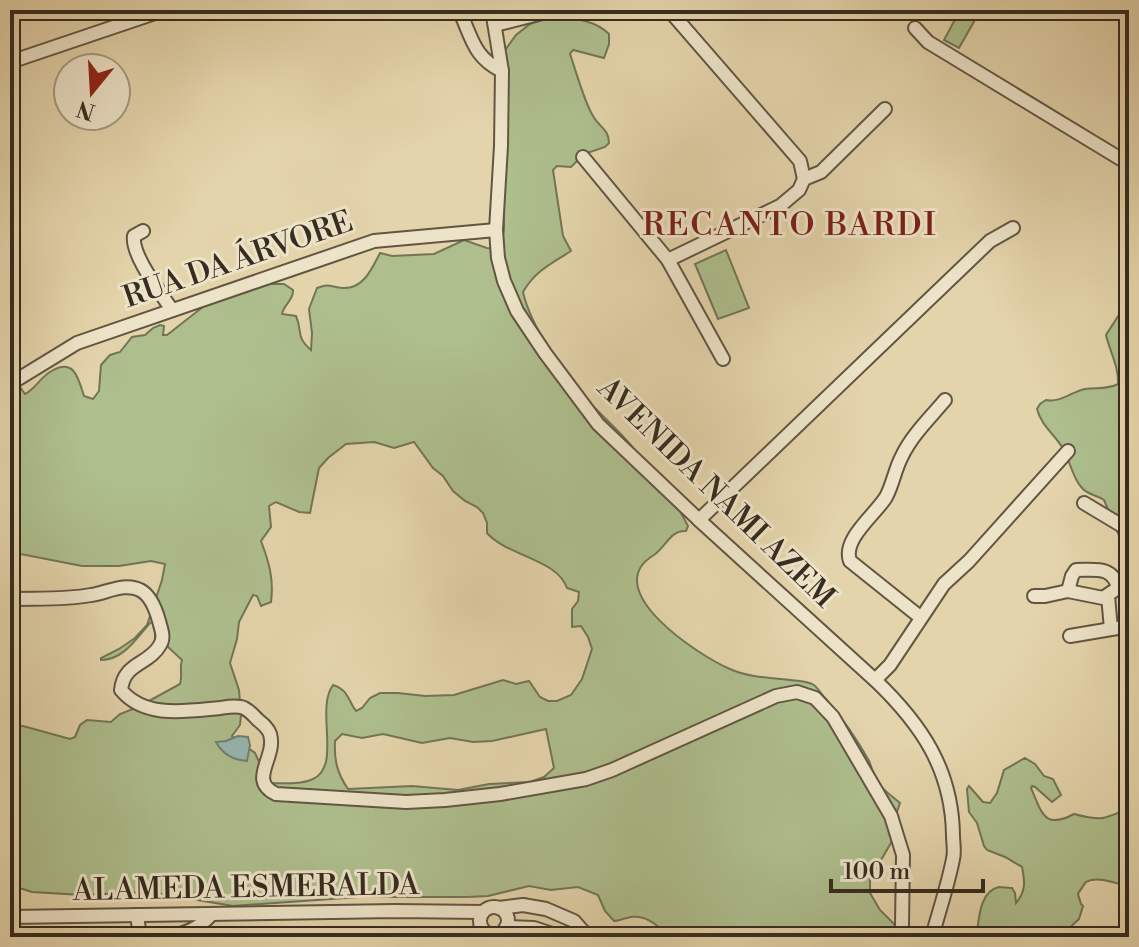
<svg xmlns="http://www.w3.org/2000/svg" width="1139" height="947" viewBox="0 0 1139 947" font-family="'Libre Bodoni',serif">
<rect width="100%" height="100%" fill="#e4d4ab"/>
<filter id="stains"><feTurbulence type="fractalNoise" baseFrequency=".0025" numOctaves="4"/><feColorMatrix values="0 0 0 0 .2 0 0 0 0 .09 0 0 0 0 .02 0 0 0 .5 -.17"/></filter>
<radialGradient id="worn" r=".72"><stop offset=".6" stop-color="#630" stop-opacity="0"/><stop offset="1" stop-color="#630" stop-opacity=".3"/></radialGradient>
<g fill="#aebe8d" stroke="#727556" stroke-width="2" fill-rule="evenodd">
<polygon points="960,10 964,10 976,18 959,48 944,40"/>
<path d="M556,17C576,19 595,20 609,34V44L604,58L573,50L570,54C576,71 584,101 593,116C599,127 609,129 609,143L605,147L584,154L571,167L557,166L553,170L563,236L571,251C551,264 535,271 523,292C530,324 563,375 586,399C606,420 629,439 645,464L639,469L679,509L688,526L686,531C670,530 666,547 654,555C597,589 699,656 730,669C747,677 771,678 790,680C797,681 807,681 814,685C818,688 822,695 826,699C842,718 856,738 868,759C872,766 873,776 877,782C883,790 893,797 900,803L894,820L891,843L870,879V893L880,910L907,937H669C658,925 644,913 627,918C622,919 618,921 614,921L605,911L598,895L578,887L551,890L529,886L488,896L468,897H360L233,906L150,892L82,895L32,892L10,885V725L23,726L70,739L75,737L80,725L87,720L111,722L120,714L138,707L180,684C183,675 179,669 182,660L168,647L159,622L155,621L150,623C136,639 123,660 101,660V658L119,649L135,638L147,625L162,580L165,564L151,561L119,566H82L10,552V377L17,383L25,394C35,389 40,378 50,372C74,357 78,377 84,396L93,399L99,391L101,365L110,355L120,352L132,337L145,335L153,328L160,325L164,326L163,335H167L204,306L233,294L266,284H284L293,290C294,300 284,304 282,314L296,316C303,332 295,336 311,350L312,333L309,309L317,288C330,283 330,287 343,288C364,289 372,268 380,253L392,256L434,254L464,240L487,248L500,249L504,230V175L507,157L503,53L516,35L530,24L544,19ZM374,442L394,448L414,442L433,468L443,476L453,491L465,501L477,507L483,513L487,523V533C507,556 557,559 567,588L579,592L578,601L572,609V627L581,626L588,637L592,649L582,679L571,695L557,701H548L540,697L529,681L516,684L503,680L454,695L425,696L398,693H380L370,698L362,708L356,711C348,701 349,690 333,685C315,709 342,766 313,779C300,785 282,783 269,783L255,753L232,736L240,725L241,715L239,690L230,663L237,639L239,622L253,595L257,596L261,606L271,602C274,579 269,562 261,541L271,527L269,506L276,502L299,512L310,513L319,468L328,458L346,444ZM546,729L554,768L544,777L530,782L489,784L458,790L412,786L348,789C337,773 334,760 335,741L342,734L362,738L383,734L422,743L450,738L473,742L492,741Z"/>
<polygon points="726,250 749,308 718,319 695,264"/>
<path d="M1129,276V546L1123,545L1104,500C1097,495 1088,495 1082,488C1072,478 1070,459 1062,447C1054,434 1041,425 1037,409L1040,404L1046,400C1060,403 1071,392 1085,389C1096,387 1107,390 1118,384C1119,367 1110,352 1106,335L1122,310Z"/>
<path d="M1025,758L1035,764L1044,776L1053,779L1061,795L1052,802L1035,787L1032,786L1031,788C1042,813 1044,830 1074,814C1101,821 1103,820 1129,808V887C1118,884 1098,875 1086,882C1085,883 1079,892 1078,894L1081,904L1083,906L1079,919L1060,937H965L977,932C979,918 980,891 999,887C1000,887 1011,888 1012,888L1015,893L1016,903C1026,891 1025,882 1022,867L1005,857L987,850L984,846L977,823L969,812L967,789L969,786L983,802L990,803L997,793L1004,770Z"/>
</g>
<path fill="#97b7b1" stroke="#707f77" stroke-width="2" d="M238,736L248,737L250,745L247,761C233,760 223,755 216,742L226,741Z"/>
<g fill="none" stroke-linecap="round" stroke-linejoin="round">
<defs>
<g id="minor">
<path d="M459,10C472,37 473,57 502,71"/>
<path d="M492,10L502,71L501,146L496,230L498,258L504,281L517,311L545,353L598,424L699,520L875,680C921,724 952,769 953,835C953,843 955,852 953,859C948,885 939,911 932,937"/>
<polyline points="669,10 800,161 804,179"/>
<polyline points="495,25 554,10"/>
<polyline points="915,28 928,42 1129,164"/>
<polyline points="10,62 164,10"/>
<polyline points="583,157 668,260 723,359"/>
<path d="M143,231L134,236C131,255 161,293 172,310"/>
<polyline points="668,260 780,206 799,190 804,179 821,172 885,109"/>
<polyline points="10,384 77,343 374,241 496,230"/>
<polyline points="1084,503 1129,530"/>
<polyline points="699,520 990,241 1013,228"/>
<path d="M1068,591L1072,576L1076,570C1096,570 1113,566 1118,588"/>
<polyline points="1034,596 1045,596 1068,591 1103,598 1118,588 1129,589"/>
<polyline points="1108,596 1111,629"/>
<path d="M10,599C36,598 65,600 91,595C106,593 125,582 140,590C150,595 156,610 159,621C161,629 165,637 160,645C149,665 124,662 121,690C145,719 187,711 220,708C227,707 237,705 244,708C250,711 254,716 258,720C263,724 268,728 270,734C277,758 247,780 276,794L406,802L445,800L500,794L586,779L612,770L776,696L797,692L815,698L833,717L891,816L903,855L902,926L905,937"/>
<path d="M920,617L850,561C842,539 875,515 886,497C893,484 895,469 902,456C912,435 930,418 945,400"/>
<polyline points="1070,636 1129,626"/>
<polyline points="875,680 890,665 944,584 969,561 1068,451"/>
<circle cx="494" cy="921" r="14"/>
<polyline points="499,908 523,905 546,909 574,921 588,937"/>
<polyline points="137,915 140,937"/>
<polyline points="10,917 395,911 483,912"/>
<polyline points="506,927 534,928 561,937"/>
<path d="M171,937C188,932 199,928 211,915"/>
</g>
</defs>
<use href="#minor" stroke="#625643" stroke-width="16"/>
<use href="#minor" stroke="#ede3c8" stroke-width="12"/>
</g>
<g text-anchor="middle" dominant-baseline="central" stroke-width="6" stroke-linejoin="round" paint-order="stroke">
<g font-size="30" fill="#362c20" stroke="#ede3c8">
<text transform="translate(238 260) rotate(-19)">RUA DA ÁRVORE</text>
<text transform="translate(716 493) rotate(44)">AVENIDA NAMI AZEM</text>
<text transform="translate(246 888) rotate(-1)">ALAMEDA ESMERALDA</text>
</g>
<g font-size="32" letter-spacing="2" fill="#7a1f14" stroke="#ede3c8">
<text x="790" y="225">RECANTO BARDI</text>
</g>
</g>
<rect width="1139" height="947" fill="none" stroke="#e4d4ab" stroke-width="40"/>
<rect x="12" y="12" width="1115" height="923" fill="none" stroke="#362c20" stroke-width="4"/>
<rect x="20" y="20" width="1099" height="907" fill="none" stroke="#362c20" stroke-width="2"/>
<g transform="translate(92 92) rotate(198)"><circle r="38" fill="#ede3c8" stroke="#a49a85" stroke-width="2"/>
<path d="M0-6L14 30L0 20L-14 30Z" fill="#8f2418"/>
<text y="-12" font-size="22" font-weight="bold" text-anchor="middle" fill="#362c20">N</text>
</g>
<path d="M831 879v12h152v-12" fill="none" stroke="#362c20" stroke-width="4"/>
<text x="843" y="879" font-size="24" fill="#362c20" stroke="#ede3c8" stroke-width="6" paint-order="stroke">100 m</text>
<rect width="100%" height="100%" filter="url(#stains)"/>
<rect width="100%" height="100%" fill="url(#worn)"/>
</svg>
